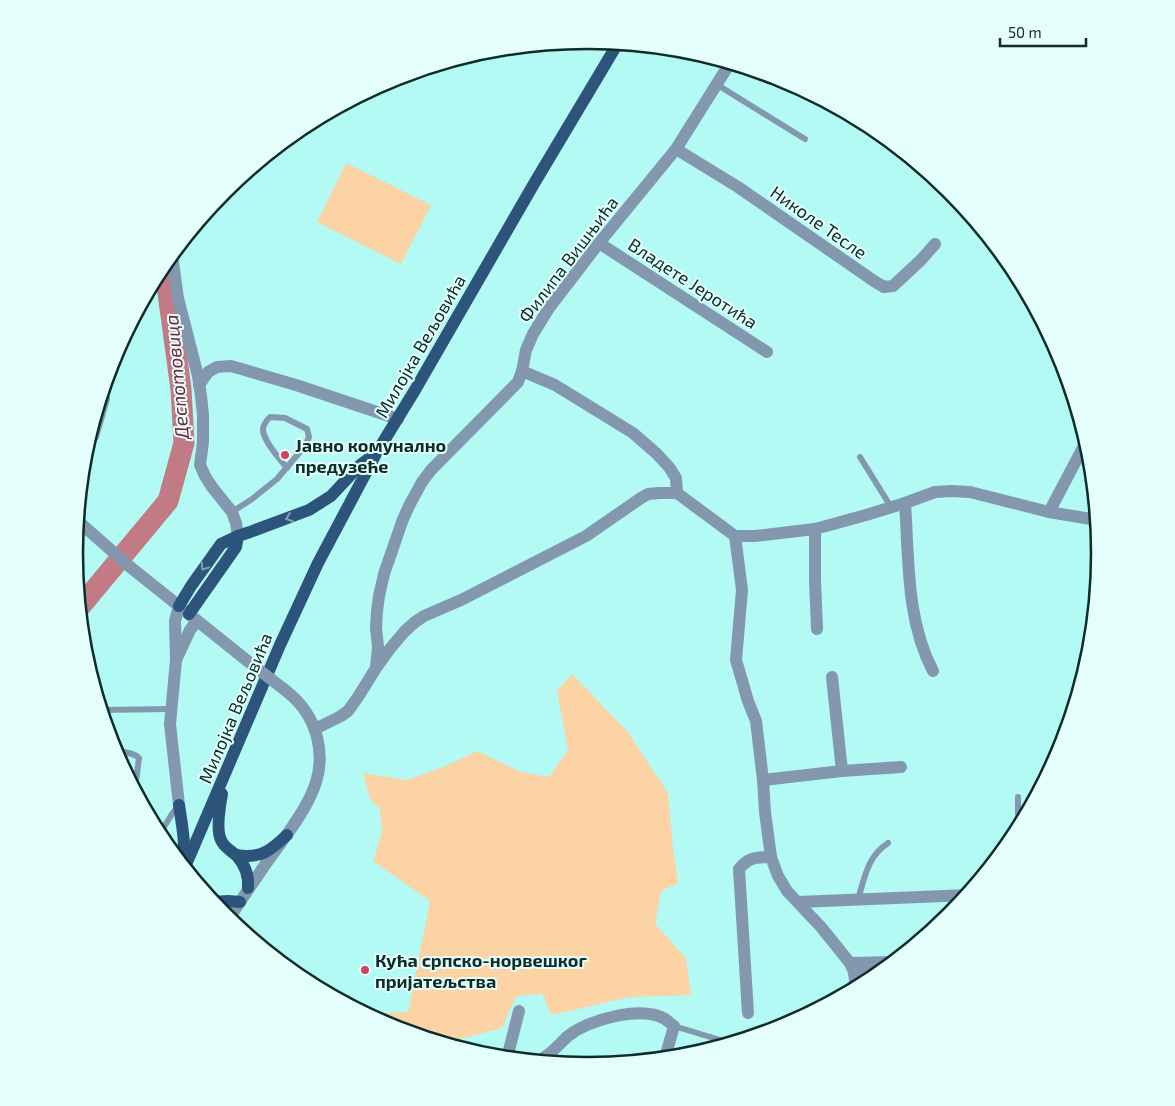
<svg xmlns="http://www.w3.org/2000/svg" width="1175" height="1106" viewBox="0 0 1175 1106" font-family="'Exo 2',sans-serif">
<rect width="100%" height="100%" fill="#b3faf4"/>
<g fill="#fcd3a5">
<polygon points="346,163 431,205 401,264 317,222"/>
<polygon points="572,674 627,731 668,793 673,848 678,883 661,891 655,924 686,958 691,995 630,997 552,1015 542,994 516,996 502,1028 445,1043 391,1027 368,1014 408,1012 430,901 373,861 382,832 380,809 370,799 363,773 407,780 443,767 477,751 521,772 549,777 568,750 557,691"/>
</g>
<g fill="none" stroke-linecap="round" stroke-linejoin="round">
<polyline stroke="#c27a85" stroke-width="21" points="80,607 168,501 184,443 181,389 164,264"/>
<g stroke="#8398ae" stroke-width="6">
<polyline points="716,84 805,139"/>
<polyline points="84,453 96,437 107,399"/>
<polyline points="860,457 891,507"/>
<path d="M232,512L252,499L277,479L305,446L309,437L307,429L285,418L270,417C267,420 264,424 263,428C262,440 280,459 287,468"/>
<polyline points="101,710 171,709"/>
<path d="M115,751C123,752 133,752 139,758L135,789"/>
<polyline points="1018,797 1018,830"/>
<polyline points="159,835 172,814 178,806"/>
<path d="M858,899C865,877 867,857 888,843"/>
<polyline points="674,1026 730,1043"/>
</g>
<g stroke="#8398ae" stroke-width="12">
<polyline points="676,149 738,187 874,281 884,287 893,286 921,260 935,244"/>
<polyline points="599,243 767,352"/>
<polyline points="172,255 178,298 198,376 201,396 203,415 203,442 200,465 205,476 212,487 232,512 236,523 238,536"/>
<polyline points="522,371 555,385 633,433 657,454 669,467 676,478 677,493"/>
<polyline points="199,385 208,372 217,367 231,366 296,385 398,419"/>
<path d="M905,503C909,560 906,620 933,671"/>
<polyline points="1049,512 1087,440"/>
<polyline points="815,529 815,580 817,629"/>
<polyline points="735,536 742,590 736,660 748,701 756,721 763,780 765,812 771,857 778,876 787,891 821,927 850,963 854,972 856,989"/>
<polyline points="1097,580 1098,580"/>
<polyline points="179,606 175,621 176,660 170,724 179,805"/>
<polyline points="177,658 190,630 197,621"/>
<polyline points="376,668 378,647 376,628 377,611 379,596 384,574 403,519 410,504 422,482 431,470 518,382 522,371 526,350 533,334 549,308 599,243 676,149 730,63"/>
<polyline points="832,677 842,771"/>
<polyline points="763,780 842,771 901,767"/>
<polyline points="798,902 968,895"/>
<polyline points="850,963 894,962"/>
<polyline points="854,972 882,971"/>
<path d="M748,1013L739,869C750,856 756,858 771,857"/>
<polyline points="507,1058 519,1011"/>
<path d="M538,1061C551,1055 558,1045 568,1036C589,1020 640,1005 665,1019C668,1021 671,1024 674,1026L665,1058"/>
</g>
<g stroke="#8398ae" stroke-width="12">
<polyline points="78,521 129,566 245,659"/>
<polyline points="315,729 341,716 348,711 358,697 376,668 389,650 404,632 415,622 424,616 461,600 586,536 641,498 648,494 659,493 677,493 735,536 755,536 815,529 866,515 905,503 935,492 951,491 970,492 1049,512 1097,520"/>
<path d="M229,919C241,900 254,881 267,862C282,841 300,819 311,795C329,757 318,715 285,690"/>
</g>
<g stroke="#2d547a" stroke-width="12">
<polyline points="179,606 191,586 221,544 238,536 250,532 309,510 331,496 360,465 375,454"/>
<polyline points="189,614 236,547 238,536"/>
<path d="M222,794C220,805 216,830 221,840C224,848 231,850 237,856C245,865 249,876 248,888"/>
<path d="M179,805C182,825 186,845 183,865"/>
<path d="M236,855C261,859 270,851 287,835"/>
<polyline points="185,867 280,645 318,563 377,452 415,390 535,182 618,43"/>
<polyline points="213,902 228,901 240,902"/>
</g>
<polyline stroke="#8398ae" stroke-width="12" points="245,659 285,690"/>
</g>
<defs><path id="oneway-chevron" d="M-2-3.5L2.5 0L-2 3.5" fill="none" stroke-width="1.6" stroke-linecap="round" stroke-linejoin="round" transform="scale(1.25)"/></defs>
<g stroke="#7fa0b4">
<use href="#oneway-chevron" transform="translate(289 518) rotate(160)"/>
<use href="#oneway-chevron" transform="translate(204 567) rotate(125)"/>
</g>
<g fill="#d04065" stroke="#e3fefb" stroke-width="2">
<circle cx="285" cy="455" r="5"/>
<circle cx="365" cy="970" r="5"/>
</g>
<g text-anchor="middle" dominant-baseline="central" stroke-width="4" stroke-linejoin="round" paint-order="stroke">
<g font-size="18" fill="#0e2c2a" stroke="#e3fefb">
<text transform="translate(819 222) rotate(35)">Николе Тесле</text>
<text transform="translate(568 259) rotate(-53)">Филипа Вишњића</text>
<text transform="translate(693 283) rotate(33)">Владете Јеротића</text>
<text transform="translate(420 346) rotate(-60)">Милојка Вељовића</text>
<text transform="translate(235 708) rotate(-67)">Милојка Вељовића</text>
</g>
<g font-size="18" font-weight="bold" fill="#0e2c2a" stroke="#e3fefb" text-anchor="start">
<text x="295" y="445">Јавно комунално<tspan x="295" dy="21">предузеће</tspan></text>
<text x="375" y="960">Кућа српско-норвешког<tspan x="375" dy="21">пријатељства</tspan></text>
</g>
<g font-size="19" font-style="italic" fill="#7a2339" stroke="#e3fefb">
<text transform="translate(176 377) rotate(-95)">Деспотовица</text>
</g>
</g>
<path d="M0 0H1175V1106H0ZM83 553a504 504 0 1 1 1008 0a504 504 0 1 1-1008 0Z" fill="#e3fefb" fill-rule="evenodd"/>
<path fill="none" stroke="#0e2c2a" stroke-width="2.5" d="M83 553a504 504 0 1 1 1008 0a504 504 0 1 1-1008 0Z"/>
<path d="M1000 38v8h86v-8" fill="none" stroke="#0e2c2a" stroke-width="2.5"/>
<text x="1008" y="38" font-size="15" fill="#0e2c2a" stroke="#e3fefb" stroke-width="4" paint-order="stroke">50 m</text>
</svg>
